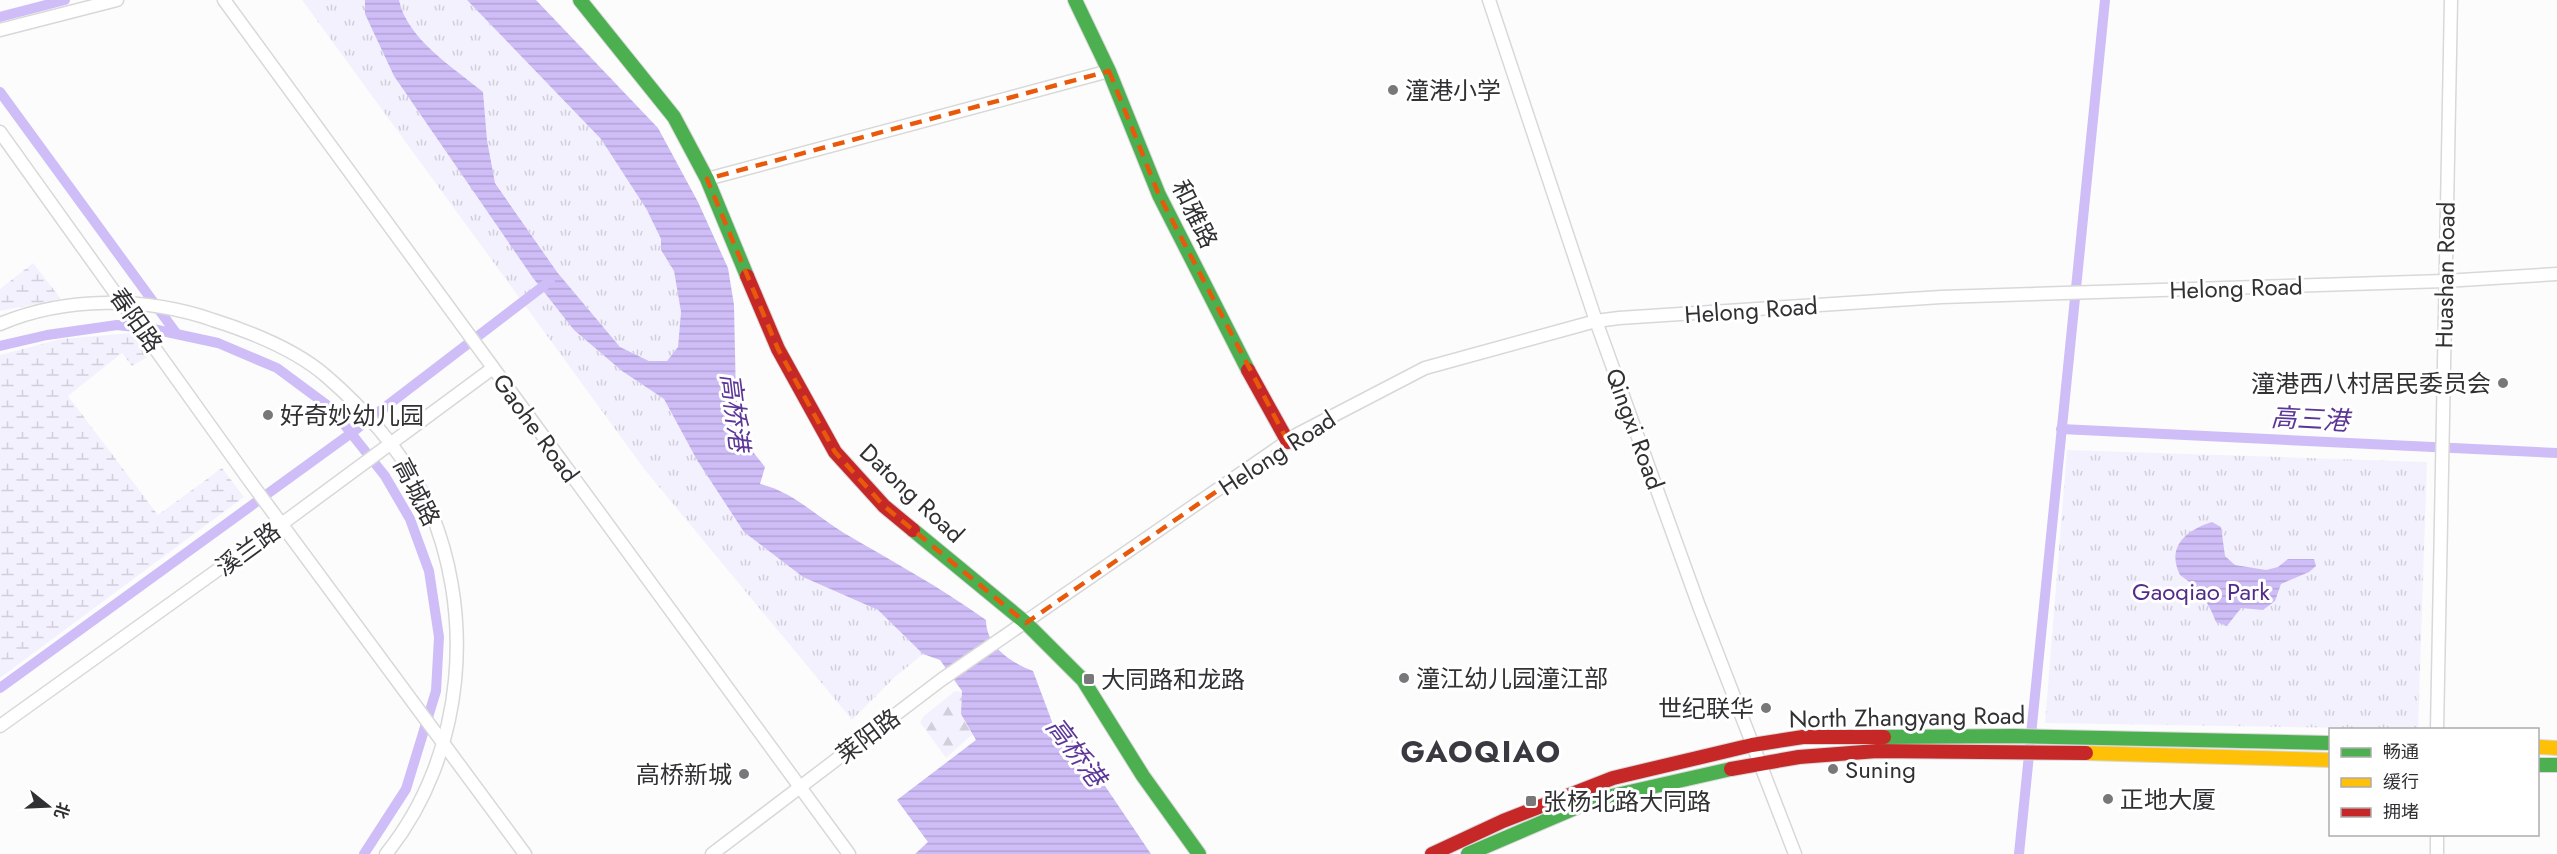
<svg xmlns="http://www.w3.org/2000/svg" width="2557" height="854" viewBox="0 0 2557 854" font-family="Jost,'Noto Sans SC',sans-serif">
<defs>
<pattern id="grass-tufts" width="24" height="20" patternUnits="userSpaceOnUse" patternTransform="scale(1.5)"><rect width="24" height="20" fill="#f4f1fe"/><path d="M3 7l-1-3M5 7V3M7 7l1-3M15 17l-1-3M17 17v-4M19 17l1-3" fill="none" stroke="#d2cfda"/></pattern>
<pattern id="forest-firs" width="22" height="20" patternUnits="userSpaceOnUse" patternTransform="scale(1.5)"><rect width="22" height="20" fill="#f4f1fe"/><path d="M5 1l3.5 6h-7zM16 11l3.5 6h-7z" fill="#d2cfda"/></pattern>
<pattern id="wetland-marsh" width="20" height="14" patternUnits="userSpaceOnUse" patternTransform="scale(1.5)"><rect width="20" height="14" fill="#f4f1fe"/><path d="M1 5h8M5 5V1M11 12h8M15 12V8" fill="none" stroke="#d2cfda"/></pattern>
<pattern id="water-rules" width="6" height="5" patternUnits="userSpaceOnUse" patternTransform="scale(1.5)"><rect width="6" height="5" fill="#cfbdf7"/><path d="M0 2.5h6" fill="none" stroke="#b2a3d4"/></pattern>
</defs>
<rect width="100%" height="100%" fill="#fcfcfd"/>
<g fill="url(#grass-tufts)">
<polygon points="302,0 365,0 365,14 574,330 622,371 664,399 697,460 744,532 803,577 878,610 923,654 895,677 852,720 645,470"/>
<path d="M399,0H467L601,139L647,210L661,239V251L674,271L681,312L678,348L667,361H649L620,347L557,272L495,182L487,140L483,92C454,67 407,39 399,0Z"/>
<polygon points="2067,450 2427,462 2418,729 2045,723"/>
</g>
<polygon fill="url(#forest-firs)" points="955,691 962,692 961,714 973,734 946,758 920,722 924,716"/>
<g fill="url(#wetland-marsh)">
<polygon points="33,263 61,299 0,311 0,289"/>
<polygon points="131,333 148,357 132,366 122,353 68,396 158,515 222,468 244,497 0,678 0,355 61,339"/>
</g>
<g fill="url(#water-rules)">
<path d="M365,0H399C407,39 453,67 483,92L487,140L495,183L557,272L620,347L649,361H667L678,347L681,312L674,271L661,250V239L647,210L601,139L467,0H536L658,128L698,202L728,268L734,305L736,399L749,447L765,467L760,484C792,491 816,516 844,533C892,561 940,587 986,620C986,646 1010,662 1033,671L1060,743L1074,740L1151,854H915L928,842L897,800L976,740L961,714L962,691L940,660L923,654L878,610L803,577L744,532L697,460L664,399L622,371L574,330L533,278L394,76L365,14Z"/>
<path d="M2212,522L2221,527L2225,556L2235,565L2266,570L2278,567L2288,559H2314L2316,566L2309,572L2281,584L2275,601L2263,610L2241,608L2227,626L2216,622C2208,601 2199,588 2180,575C2166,547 2186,530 2212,522Z"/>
</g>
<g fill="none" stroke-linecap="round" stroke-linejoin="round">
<g stroke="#cfbdf7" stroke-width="10">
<polyline points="0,17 65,0"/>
<polyline points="0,92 176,333"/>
<polyline points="0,346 47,335 117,325 153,329 218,343 277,368 331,408 385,476 410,519 429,571 439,637 436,691 406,789 364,854"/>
<polyline points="2061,429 2557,453"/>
<polyline points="0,688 350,434 550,281"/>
<polyline points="2019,854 2105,0"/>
</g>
<defs>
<g id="street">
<polyline points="224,0 849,854"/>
<polyline points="1489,0 1596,321 1699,606 1795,854"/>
<polyline points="0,30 117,0"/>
<polyline points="0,132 249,480 525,854"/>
<polyline points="707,179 1109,71"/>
<path d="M0,324C66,296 146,297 213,320C251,332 295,349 326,376C363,408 401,450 423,494C478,608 466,755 386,854"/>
<polyline points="0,726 283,523 493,368"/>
<polyline points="2437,730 2451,0"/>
<polyline points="2437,834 2437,854"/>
<polyline points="712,854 941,680 1298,434 1425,368 1596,321 1619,318 1941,297 2445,281 2557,274"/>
</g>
<g id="fast">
<polyline points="580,0 674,117 707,179 747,276"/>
<polyline points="1075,0 1109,71 1159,195 1248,370"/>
<polyline points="913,530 1026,623 1083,680 1143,776 1199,854"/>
<polyline points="1884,737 2015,736 2330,743"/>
<polyline points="2538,765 2557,765"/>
<polyline points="1468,854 1594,800 1731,769"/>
</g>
<g id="slow">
<polyline points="2538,747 2557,748"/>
<polyline points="2086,753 2330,760"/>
</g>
<g id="jam">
<polyline points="747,276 778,349 835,452 884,506 913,530"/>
<polyline points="1248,370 1288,442"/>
<polyline points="1731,769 1799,757 1877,751 2086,753"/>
<polyline points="1432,854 1503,821 1613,778 1752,745 1803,737 1884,737"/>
</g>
</defs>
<use href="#street" stroke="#d8d8d9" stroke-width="15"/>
<use href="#fast" stroke="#d8d8d9" stroke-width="16"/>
<use href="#slow" stroke="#d8d8d9" stroke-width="16"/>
<use href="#jam" stroke="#d8d8d9" stroke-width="16"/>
<use href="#street" stroke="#fff" stroke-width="12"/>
<use href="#fast" stroke="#4caf50" stroke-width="14"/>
<use href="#slow" stroke="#ffc107" stroke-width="14"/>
<use href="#jam" stroke="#c62828" stroke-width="14"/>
</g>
<path fill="none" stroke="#e8590c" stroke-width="4.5" stroke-dasharray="12 8" stroke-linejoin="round" d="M1109,71L1159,195L1288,442L1026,623L884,506L835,452L778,349L707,179Z"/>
<g fill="#78777a" stroke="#fff" stroke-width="2">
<circle cx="1393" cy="90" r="6"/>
<circle cx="2503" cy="383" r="6"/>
<circle cx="268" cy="415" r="6"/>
<circle cx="1404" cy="678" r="6"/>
<rect x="1083" y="673" width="12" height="12" rx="3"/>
<circle cx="1766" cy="708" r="6"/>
<circle cx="1833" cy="769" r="6"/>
<circle cx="744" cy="774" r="6"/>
<circle cx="2108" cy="799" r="6"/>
<rect x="1525" y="795" width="12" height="12" rx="3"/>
</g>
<g text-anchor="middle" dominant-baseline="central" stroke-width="6" stroke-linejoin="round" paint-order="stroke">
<g font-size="24" fill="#313033" stroke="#fff" text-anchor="start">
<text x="1405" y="90">潼港小学</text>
<text x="2491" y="383" text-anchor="end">潼港西八村居民委员会</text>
<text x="280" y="415">好奇妙幼儿园</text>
<text x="1416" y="678">潼江幼儿园潼江部</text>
<text x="1101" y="679">大同路和龙路</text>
<text x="1754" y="708" text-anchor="end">世纪联华</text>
<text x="1845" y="769">Suning</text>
<text x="732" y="774" text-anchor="end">高桥新城</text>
<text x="2120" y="799">正地大厦</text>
<text x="1543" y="801">张杨北路大同路</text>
</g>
<g font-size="24" fill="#313033" stroke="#fff">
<text transform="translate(1195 214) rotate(64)">和雅路</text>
<text transform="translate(2445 275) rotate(-89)">Huashan Road</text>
<text transform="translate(2236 288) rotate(-2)">Helong Road</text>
<text transform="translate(1751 310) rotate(-4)">Helong Road</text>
<text transform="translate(136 320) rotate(55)">春阳路</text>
<text transform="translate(536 428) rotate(54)">Gaohe Road</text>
<text transform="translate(1635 429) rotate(70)">Qingxi Road</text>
<text transform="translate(1277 453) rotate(-33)">Helong Road</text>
<text transform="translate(417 492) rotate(63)">高城路</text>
<text transform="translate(912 493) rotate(43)">Datong Road</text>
<text transform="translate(248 549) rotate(-36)">溪兰路</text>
<text transform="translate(1907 717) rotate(-1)">North Zhangyang Road</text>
<text transform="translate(868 736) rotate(-37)">莱阳路</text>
</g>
<g font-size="24" fill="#532c8a" stroke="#fff">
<text x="2201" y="591">Gaoqiao Park</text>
</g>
<g font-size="26" font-style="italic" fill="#5d3797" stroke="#fff">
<text transform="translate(735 412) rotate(83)">高桥港</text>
<text transform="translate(2310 419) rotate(3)">高三港</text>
<text transform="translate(1076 752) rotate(53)">高桥港</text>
</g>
<g font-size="30" font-weight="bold" letter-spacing="1.5" fill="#3b3940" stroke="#fff">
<text x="1481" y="751">GAOQIAO</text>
</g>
</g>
<rect x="2329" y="728" width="210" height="108" fill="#ffffff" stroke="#adacad" stroke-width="1.5"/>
<rect x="2341" y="748" width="30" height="9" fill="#4caf50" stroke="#adacad" stroke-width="1.5"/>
<text x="2383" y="758" font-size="18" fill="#313033">畅通</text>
<rect x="2341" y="778" width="30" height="9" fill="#ffc107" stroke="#adacad" stroke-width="1.5"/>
<text x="2383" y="788" font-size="18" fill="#313033">缓行</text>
<rect x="2341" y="808" width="30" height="9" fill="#c62828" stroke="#adacad" stroke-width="1.5"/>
<text x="2383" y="818" font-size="18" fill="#313033">拥堵</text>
<g transform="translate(48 806) rotate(108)" stroke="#ffffff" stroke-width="4.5" paint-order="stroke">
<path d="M0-4.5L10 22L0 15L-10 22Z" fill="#313033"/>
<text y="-9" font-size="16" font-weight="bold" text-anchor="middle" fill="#313033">北</text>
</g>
</svg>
